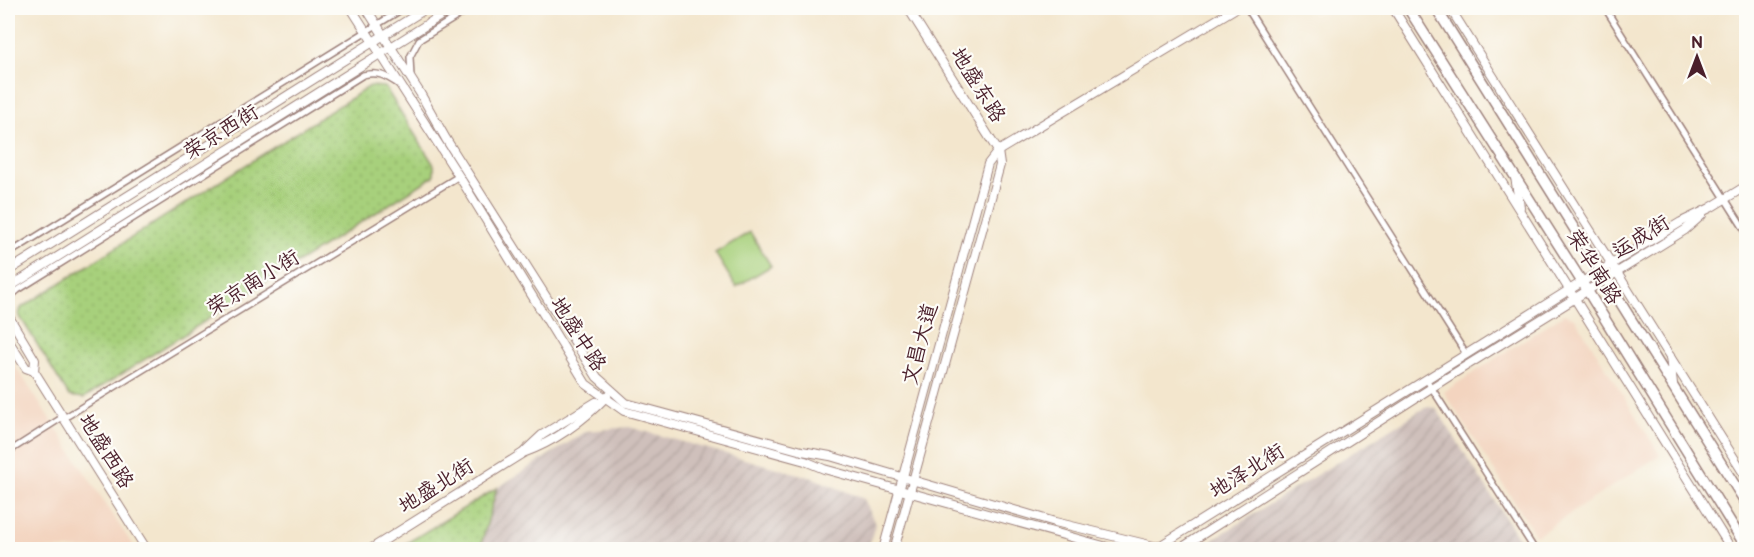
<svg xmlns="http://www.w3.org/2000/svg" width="1754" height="557" viewBox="0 0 1754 557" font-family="'Balsamiq Sans','LXGW WenKai TC',sans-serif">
<defs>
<pattern id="industrial-furrows" width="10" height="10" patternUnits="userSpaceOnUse" patternTransform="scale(1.5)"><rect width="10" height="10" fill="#cfc0bb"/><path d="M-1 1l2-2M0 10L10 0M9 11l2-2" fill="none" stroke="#b3a5a1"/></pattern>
<pattern id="park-dots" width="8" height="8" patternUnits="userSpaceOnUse" patternTransform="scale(1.5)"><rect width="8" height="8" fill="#a7d07b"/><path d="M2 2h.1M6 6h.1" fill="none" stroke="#91b26a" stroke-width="1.8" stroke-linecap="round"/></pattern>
</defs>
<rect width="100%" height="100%" fill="#fdfcf7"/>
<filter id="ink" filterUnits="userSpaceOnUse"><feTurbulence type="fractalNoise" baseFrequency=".0167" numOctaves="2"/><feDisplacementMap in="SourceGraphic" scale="12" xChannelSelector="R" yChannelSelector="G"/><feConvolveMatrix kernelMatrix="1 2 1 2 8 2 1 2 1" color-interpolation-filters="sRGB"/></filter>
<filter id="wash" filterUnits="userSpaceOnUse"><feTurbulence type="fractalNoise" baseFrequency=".008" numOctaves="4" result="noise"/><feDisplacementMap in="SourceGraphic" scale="24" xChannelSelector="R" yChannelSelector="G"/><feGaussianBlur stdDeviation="1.35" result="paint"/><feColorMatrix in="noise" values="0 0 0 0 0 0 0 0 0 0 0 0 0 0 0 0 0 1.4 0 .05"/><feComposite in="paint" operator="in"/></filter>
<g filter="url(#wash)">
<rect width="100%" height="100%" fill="#f3e6cd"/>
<g fill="#f3d4bf">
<polygon points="1564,314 1575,318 1660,455 1536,536 1444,392"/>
<polygon points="8,355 135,549 8,549"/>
</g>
<g fill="url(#industrial-furrows)">
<polygon points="1426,407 1436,408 1525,549 1196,550"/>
<polygon points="629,427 813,478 864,499 875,524 868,549 480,549 497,488 587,431"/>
</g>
<g fill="url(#park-dots)" stroke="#787853" stroke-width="1.5">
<polygon points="370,86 385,87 434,165 434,176 84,398 69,396 19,315 21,308"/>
<polygon points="497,488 480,549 397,549"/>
</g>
<polygon fill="#a7d07b" stroke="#787853" stroke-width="1.5" points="750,232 771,266 736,287 715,253"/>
</g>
<g filter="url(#ink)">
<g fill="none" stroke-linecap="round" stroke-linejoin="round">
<defs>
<g id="street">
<polyline points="1247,8 1466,354"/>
<polyline points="1605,8 1746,232"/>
<polyline points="411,77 410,57 419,40 471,8"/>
<polyline points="8,254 404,8"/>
<path d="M8,307L12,295L18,290L363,75C378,71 386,76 398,84"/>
<polyline points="1426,379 1535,550"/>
<polyline points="64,418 459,176"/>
<polyline points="8,452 63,417"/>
</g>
<g id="secondary">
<polyline points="351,8 462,181 586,384 624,411 805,461 824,469 1118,550"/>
<polyline points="366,8 420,93 446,139 597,377 626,403 802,451 830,456 1055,522 1158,547 1569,290 1681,222 1710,208 1746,186"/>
<polyline points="1393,8 1732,550"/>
<polyline points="1450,8 1746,477"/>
<polyline points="1515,177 1520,207"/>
<polyline points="8,271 427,8"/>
<polyline points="8,288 453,8"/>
<polyline points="8,315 35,360 34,371"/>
<polyline points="8,340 26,368 34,371 147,550"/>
<polyline points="1670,356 1673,384"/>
<polyline points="525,451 542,435 596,402"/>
<path d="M369,550L523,453C554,442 584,420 607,396"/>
<polyline points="883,550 988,164 998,151 1236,8"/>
<polyline points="894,550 1000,165 998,151 908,8"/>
<polyline points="1178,550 1453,374 1685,230 1702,215"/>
</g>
<g id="primary">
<polyline points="1408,8 1582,282 1746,547"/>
<polyline points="1436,8 1746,503"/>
</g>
</defs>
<use href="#street" stroke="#9e827c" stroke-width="8"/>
<use href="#secondary" stroke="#9e827c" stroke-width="10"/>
<use href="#primary" stroke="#9e827c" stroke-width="12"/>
<use href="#street" stroke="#fff" stroke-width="5"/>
<use href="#secondary" stroke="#fff" stroke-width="8"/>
<use href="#primary" stroke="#fff" stroke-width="9"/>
</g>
</g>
<g text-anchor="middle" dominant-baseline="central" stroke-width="4.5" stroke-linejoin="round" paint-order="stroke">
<g font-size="21" fill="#4a1f2b" stroke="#fdfcf7">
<text transform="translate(978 85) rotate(58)">地盛东路</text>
<text transform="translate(221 132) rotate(-32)">荣京西街</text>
<text transform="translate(1641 237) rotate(-32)">运成街</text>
<text transform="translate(1594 267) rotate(58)">荣华南路</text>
<text transform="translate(253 283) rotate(-32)">荣京南小街</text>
<text transform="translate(578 334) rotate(57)">地盛中路</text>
<text transform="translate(920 344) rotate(-75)">文昌大道</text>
<text transform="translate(106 451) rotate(58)">地盛西路</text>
<text transform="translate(1247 471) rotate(-32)">地泽北街</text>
<text transform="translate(436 486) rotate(-32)">地盛北街</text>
</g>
</g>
<rect width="1754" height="557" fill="none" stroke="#fdfcf7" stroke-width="30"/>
<g transform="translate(1697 57)" stroke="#fdfcf7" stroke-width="4.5" paint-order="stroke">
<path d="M0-4.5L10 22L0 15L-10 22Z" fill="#4a1f2b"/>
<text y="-9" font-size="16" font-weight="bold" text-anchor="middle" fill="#4a1f2b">N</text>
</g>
</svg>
